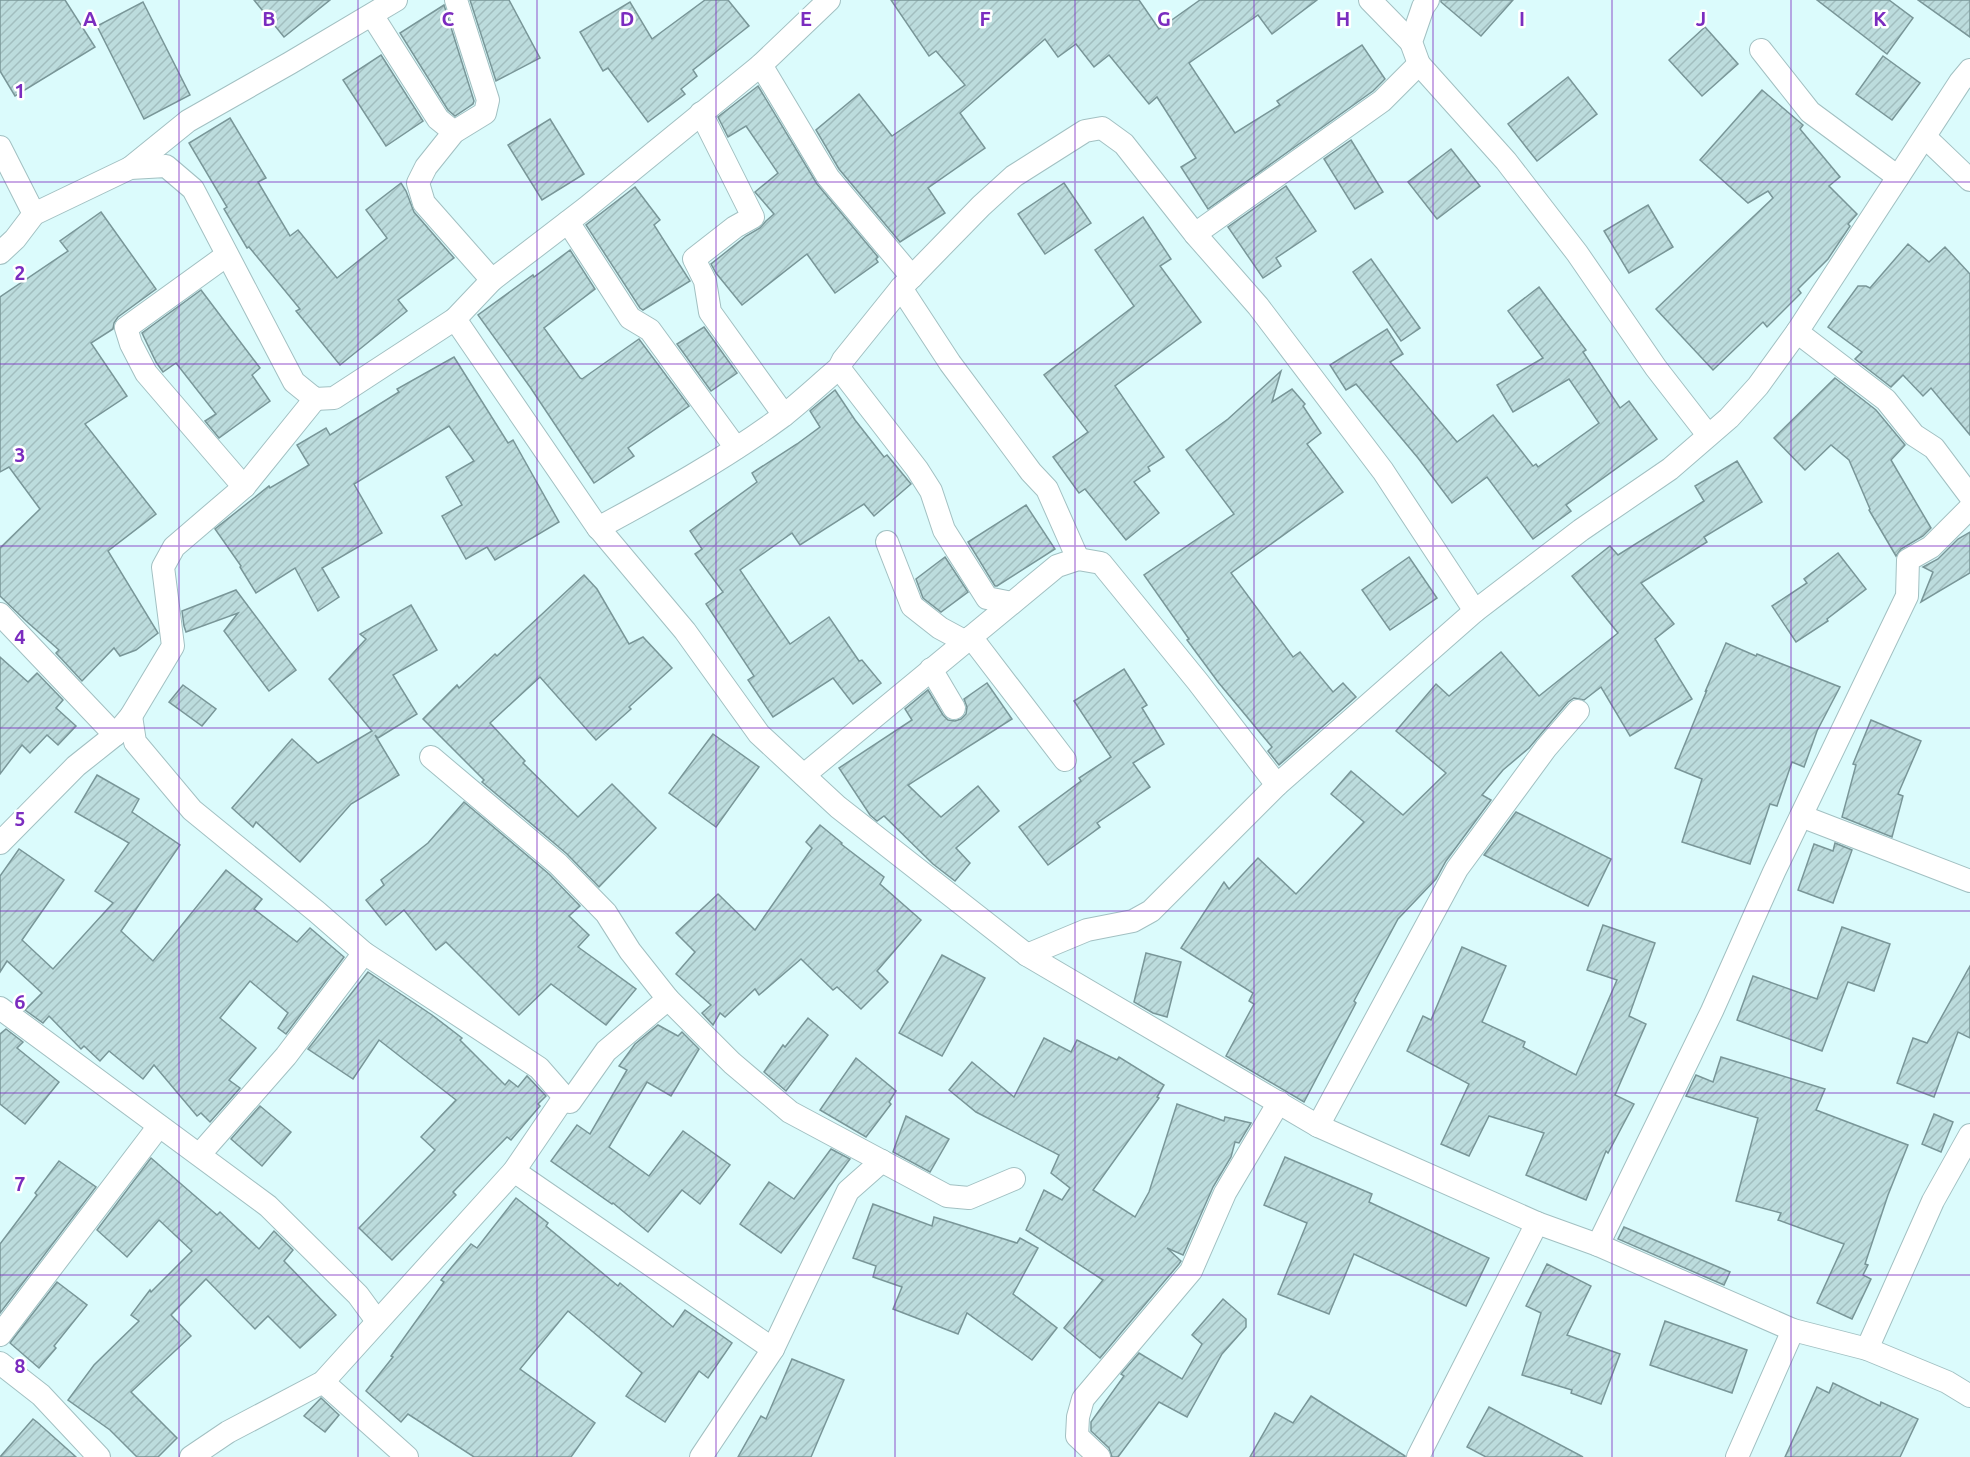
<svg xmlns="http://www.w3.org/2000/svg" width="1970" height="1457" viewBox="0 0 1970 1457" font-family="Ubuntu,sans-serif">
<defs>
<pattern id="building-hatch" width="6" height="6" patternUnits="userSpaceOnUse" patternTransform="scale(1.5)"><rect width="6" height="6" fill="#bcdcdd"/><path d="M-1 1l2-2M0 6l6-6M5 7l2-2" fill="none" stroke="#a2bebf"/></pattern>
</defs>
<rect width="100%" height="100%" fill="#dbfbfc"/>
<g fill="url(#building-hatch)" stroke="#799698" stroke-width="1.5">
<polygon points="0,0 65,0 95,47 15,96 0,71"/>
<polygon points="254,0 330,0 284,37"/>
<polygon points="470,0 509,0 540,58 496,81"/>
<polygon points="705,0 728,0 749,26 693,70 697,76 681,89 685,94 648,122 608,68 603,71 580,32 630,2 652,39"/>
<polygon points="891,0 1139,0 1159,29 1200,0 1317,0 1272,34 1258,15 1189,63 1235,133 1280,105 1277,101 1362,45 1385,79 1373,91 1208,209 1181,167 1196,158 1157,97 1149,104 1109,55 1094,67 1076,44 1058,57 1045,39 960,113 985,148 928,188 945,213 900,242 839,169 816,130 859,94 892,136 965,85 936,51 929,56"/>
<polygon points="1441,0 1513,0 1481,36 1441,2"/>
<polygon points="1817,0 1889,0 1913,18 1887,54"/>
<polygon points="1918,0 1970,0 1970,37"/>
<polygon points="143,2 190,95 144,119 97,26"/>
<polygon points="444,5 474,101 473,104 455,116 448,110 400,33"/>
<polygon points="1705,27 1738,64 1702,96 1669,60"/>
<polygon points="381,55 423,121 386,146 343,80"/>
<polygon points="1883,56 1920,83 1892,120 1856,94"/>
<polygon points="1568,77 1597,114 1537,161 1508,124"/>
<polygon points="758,86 817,184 878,257 876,259 878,262 835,293 807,254 742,305 716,273 711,264 746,236 760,228 766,221 774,214 755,192 778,173 746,126 728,137 718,117"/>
<polygon points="1762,90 1803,125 1800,129 1840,177 1829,186 1857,214 1848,224 1850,226 1828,259 1798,289 1801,293 1767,327 1763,322 1713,370 1656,309 1773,198 1768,191 1748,203 1700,160"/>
<polygon points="230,118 266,178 258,182 290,236 298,230 337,278 387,238 366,210 401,183 406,191 414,212 454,258 398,300 407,311 340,365 296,311 300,309 249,247 247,248 224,209 227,207 189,143"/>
<polygon points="550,119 584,174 542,200 508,145"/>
<polygon points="1351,140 1383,192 1355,209 1324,159"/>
<polygon points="1451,149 1480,186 1437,219 1408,182"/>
<polygon points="1064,183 1091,223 1045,254 1018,214"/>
<polygon points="1286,186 1316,231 1276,258 1281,266 1263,278 1228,227"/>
<polygon points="635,187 660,220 654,225 690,281 643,310 640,308 586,225"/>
<polygon points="1648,205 1673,247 1629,273 1604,231"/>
<polygon points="101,212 156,289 118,317 114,323 113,329 91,343 127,396 85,424 156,514 108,551 158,633 136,650 120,656 114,648 82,681 56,653 59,650 26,621 0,596 0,548 40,509 9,467 0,472 0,297 68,251 60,241"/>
<polygon points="1143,217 1171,259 1160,266 1201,322 1115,386 1164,457 1148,467 1150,471 1134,482 1159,513 1126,540 1085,489 1079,493 1053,457 1088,432 1044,375 1134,306 1095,250"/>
<polygon points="1908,244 1929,262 1945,247 1970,274 1970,435 1931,388 1923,396 1903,375 1891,387 1855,359 1862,352 1828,327 1858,286 1866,286 1870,288"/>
<polygon points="570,250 595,289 544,328 580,378 582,379 639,339 689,406 628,448 634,456 594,483 530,387 478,315 533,275 534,277"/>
<polygon points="1371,259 1420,328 1401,341 1353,272"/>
<polygon points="1539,287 1586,350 1583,352 1620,408 1629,401 1657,439 1566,505 1571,511 1533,539 1487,477 1452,503 1418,458 1356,384 1346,390 1330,365 1387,329 1403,354 1390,362 1457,442 1493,415 1533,466 1536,464 1538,467 1599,423 1569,379 1513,412 1497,385 1543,358 1508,311"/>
<polygon points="201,290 260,368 252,375 270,401 219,438 205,421 216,414 176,363 163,372 156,362 142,333"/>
<polygon points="704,327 737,373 711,391 677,344"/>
<polygon points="454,357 508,443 513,440 559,522 495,560 487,547 466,559 442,516 462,505 446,477 474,461 449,426 354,484 382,533 322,568 339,597 318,611 295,568 256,593 240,567 241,566 215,529 269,486 270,488 309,465 297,445 326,428 330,435 399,392 397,389"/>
<polygon points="1281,371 1272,402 1292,389 1305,404 1303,406 1321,433 1307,444 1343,492 1231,573 1293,657 1300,652 1333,692 1343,683 1356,697 1279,765 1268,751 1272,747 1218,682 1187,640 1189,639 1144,575 1234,514 1186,450 1228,419"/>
<polygon points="1835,378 1876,410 1905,445 1891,460 1931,528 1923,536 1901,549 1896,556 1869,510 1870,509 1849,460 1831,445 1805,470 1774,438"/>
<polygon points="835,390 855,420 884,457 887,455 911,484 874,516 864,504 800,545 792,533 740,570 790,644 829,617 859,661 862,660 881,683 853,704 833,678 773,717 748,680 754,676 706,604 723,592 695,554 702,549 690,531 757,482 752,473 797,444 820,427 810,411"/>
<polygon points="1737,461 1762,502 1704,537 1707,542 1641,583 1674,624 1655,639 1692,699 1630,736 1601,687 1584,700 1574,698 1568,702 1529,748 1503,770 1482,795 1491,800 1446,861 1436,879 1398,919 1354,1001 1356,1003 1304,1102 1226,1056 1254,1004 1249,1001 1253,993 1181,948 1224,882 1229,889 1258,858 1296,894 1364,822 1331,794 1351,771 1403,815 1446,773 1396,731 1436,684 1449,696 1501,652 1539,696 1618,633 1572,576 1610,546 1618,555 1704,501 1695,486"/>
<polygon points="1026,505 1055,549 997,586 995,586 968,542"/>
<polygon points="1970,532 1970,573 1921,602 1933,572 1923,567 1938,559 1958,539"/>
<polygon points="1838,553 1866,589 1827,619 1828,621 1796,642 1772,606 1807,583 1804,579"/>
<polygon points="945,557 968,592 941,612 923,598 916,579"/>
<polygon points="1409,557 1437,598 1390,630 1362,590"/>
<polygon points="584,575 597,589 629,644 643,637 672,668 629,707 631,709 596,740 540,677 490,723 525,761 523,763 578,817 612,784 656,828 599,887 567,854 482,782 484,780 423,719 457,685 459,688 495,654 497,656"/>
<polygon points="236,590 296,670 269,691 224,631 238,613 186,632 184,626 182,611"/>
<polygon points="411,605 437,650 393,675 417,714 378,738 375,735 399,775 351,804 300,862 256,822 253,827 232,808 292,739 318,763 372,731 329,679 366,639 360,634"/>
<polygon points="1726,643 1756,656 1757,654 1840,687 1817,731 1804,767 1792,762 1777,806 1770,804 1750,864 1682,842 1702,779 1675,768 1707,690 1705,692"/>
<polygon points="0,657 28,682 37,673 63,700 56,708 76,726 58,745 47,735 30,753 22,745 0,774"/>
<polygon points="1124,669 1147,705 1142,708 1164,744 1133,763 1150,787 1097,823 1100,827 1048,865 1019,827 1081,781 1079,778 1111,757 1074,701"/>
<polygon points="987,683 1012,719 908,785 941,817 978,786 999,811 956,848 970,863 955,881 933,864 884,816 877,821 870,815 839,768 912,720 905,709 928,690 943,715 948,720 955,721 961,719 966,714 967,707 964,699"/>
<polygon points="183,685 216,709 202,726 169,702"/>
<polygon points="1871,720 1921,741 1898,794 1903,796 1892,837 1842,817 1856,765 1853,764"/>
<polygon points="713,734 759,767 716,827 669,793"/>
<polygon points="97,775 139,799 132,812 180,845 121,931 153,961 226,870 262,899 254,909 297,942 310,928 344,957 286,1034 278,1028 288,1013 250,981 220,1018 256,1048 229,1080 240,1088 210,1122 201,1113 197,1116 154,1065 143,1079 109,1051 100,1061 84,1046 81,1049 49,1016 43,1023 25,1010 42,993 7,961 0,972 0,876 19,849 64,880 22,940 53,969 113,903 95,891 129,843 75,812"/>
<polygon points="464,802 549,874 580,906 569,916 589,935 578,947 636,989 606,1025 551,984 519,1015 446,942 436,950 404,910 386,925 366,900 384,885 381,880 428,843"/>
<polygon points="1516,812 1611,859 1588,906 1484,855"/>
<polygon points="820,825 842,843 841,844 884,877 880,884 921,920 877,971 888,982 861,1009 837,987 833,990 801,959 759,995 755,989 725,1017 720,1013 713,1025 702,1013 711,1005 676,974 695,952 676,933 718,894 755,930 812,848 806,842"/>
<polygon points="1835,843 1852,850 1833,903 1798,890 1814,844 1833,851"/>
<polygon points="1603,925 1655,943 1629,1016 1646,1024 1615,1095 1634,1104 1608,1153 1606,1151 1586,1200 1526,1175 1544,1133 1489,1116 1469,1156 1441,1144 1469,1084 1407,1051 1423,1016 1431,1020 1462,947 1506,966 1482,1022 1525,1042 1523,1047 1576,1075 1617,980 1587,970"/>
<polygon points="1842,927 1890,944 1874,991 1848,982 1822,1051 1737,1020 1753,976 1817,999"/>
<polygon points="1146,953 1181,962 1167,1017 1153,1013 1134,1002"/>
<polygon points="942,955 985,978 942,1056 899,1033"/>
<polygon points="1970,966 1970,1038 1958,1032 1934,1097 1897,1083 1913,1038 1927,1043"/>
<polygon points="368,972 432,1015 462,1038 460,1040 505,1085 509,1080 518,1087 527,1076 546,1096 538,1104 540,1106 511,1140 507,1137 453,1192 456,1195 392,1260 359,1228 435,1150 421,1137 456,1100 379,1040 353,1079 308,1049"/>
<polygon points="808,1018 828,1035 786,1091 764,1072 783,1045 785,1047"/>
<polygon points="658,1025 678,1036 682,1032 699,1049 671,1096 647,1082 609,1147 649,1176 683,1131 730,1165 700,1204 682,1190 648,1232 613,1203 612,1204 551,1161 577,1125 590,1134 627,1070 619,1066 635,1044"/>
<polygon points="6,1029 23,1042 17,1048 59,1082 25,1124 0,1104 0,1034"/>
<polygon points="1044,1038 1071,1052 1077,1040 1117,1060 1119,1057 1164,1085 1157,1097 1159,1098 1093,1190 1135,1217 1149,1192 1177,1104 1224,1121 1225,1117 1251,1123 1239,1143 1235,1142 1231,1157 1213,1187 1183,1255 1167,1248 1181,1261 1179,1264 1100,1358 1064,1328 1103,1280 1026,1230 1044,1190 1062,1200 1070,1188 1051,1173 1059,1155 976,1112 949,1090 972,1062 1014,1097"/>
<polygon points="1721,1057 1825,1089 1816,1110 1908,1145 1888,1195 1865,1264 1868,1265 1863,1275 1871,1279 1852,1319 1817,1303 1844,1244 1778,1220 1781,1213 1736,1201 1758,1118 1686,1096 1696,1075 1713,1082"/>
<polygon points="856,1058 896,1091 889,1102 891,1104 866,1137 820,1110"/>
<polygon points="260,1106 291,1132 262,1166 231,1139"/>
<polygon points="1934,1114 1953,1122 1941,1152 1922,1144"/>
<polygon points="906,1116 949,1139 930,1172 893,1152"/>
<polygon points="831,1149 850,1159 781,1253 740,1224 769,1182 794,1199"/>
<polygon points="1285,1157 1372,1194 1369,1202 1489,1258 1466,1306 1354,1254 1329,1314 1278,1294 1307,1223 1264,1205"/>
<polygon points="151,1158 217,1215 220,1212 259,1249 274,1231 293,1250 284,1261 336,1315 300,1348 268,1316 255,1329 206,1279 171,1315 191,1336 131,1392 177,1438 158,1457 137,1457 110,1430 68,1400 94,1365 139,1321 131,1315 150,1290 151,1292 192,1251 159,1220 127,1257 97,1230"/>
<polygon points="59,1161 96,1187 0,1313 0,1244 37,1195 35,1193"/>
<polygon points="516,1198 548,1223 546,1226 618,1286 620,1283 673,1327 685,1310 732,1343 708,1378 699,1371 665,1422 626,1396 642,1373 568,1311 520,1369 595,1423 571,1457 474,1457 408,1414 401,1422 366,1391 393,1357 391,1356 444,1282 441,1280 471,1244 477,1248"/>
<polygon points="873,1204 932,1226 934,1217 1017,1243 1020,1238 1038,1248 1013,1294 1057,1328 1032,1360 967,1313 958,1334 893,1309 902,1287 873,1277 876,1266 853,1258"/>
<polygon points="1624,1227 1730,1272 1724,1285 1618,1239"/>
<polygon points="1547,1264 1591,1286 1567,1335 1620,1354 1601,1404 1571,1393 1572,1390 1522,1375 1541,1313 1526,1306"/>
<polygon points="57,1282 87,1305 54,1346 56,1348 39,1368 10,1343"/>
<polygon points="1223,1299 1246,1319 1246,1327 1222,1354 1187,1417 1159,1402 1118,1457 1112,1457 1109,1448 1091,1431 1091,1422 1124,1376 1121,1374 1139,1353 1182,1379 1202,1344 1192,1335"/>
<polygon points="1665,1321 1747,1350 1732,1393 1650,1365"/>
<polygon points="792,1359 844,1380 811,1457 738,1457 761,1416 766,1419"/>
<polygon points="1833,1383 1880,1406 1881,1402 1918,1419 1900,1457 1785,1457 1817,1387 1829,1393"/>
<polygon points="1311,1396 1405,1456 1405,1457 1250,1457 1275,1413 1293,1423"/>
<polygon points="321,1398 339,1415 325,1432 304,1416"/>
<polygon points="1489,1407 1583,1457 1486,1457 1467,1447"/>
<polygon points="33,1419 37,1422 76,1457 0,1457"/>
</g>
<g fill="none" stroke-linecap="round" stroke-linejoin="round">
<defs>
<g id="street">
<polyline points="456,0 488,100 485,113 454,132 426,167 418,183 424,203 492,280"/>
<polyline points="1370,0 1411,42"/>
<polyline points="1428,0 1423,7 1411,42 1419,64 1506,161 1577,253 1656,368 1708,435"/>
<polyline points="372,15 438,119 454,132"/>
<polyline points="1761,50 1810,112 1898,177"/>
<polyline points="761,65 828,177 912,277"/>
<polyline points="701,113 753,217 735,227 694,259 705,281 710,312 784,415"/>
<polyline points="1925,137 1970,180"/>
<polyline points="0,147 34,214"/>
<polyline points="130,168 188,121 290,63 396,0"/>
<polyline points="568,222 630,318 650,330 736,448"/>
<polyline points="1195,234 1258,306 1383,471 1475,611"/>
<polyline points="0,253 15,239 34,214 130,168 166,166 193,189 294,382 315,399 334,398 455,319 492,280 586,208 761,65 829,0"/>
<polyline points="227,255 126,328 131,344 146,373 244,487"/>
<polyline points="901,288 950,363 1031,472 1047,489 1078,559"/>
<polyline points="455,319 596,525 685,631 759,734 838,807 1027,955 1318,1126 1537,1223 1598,1245 1793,1330 1867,1349 1947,1382 1970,1396"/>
<polyline points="1797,332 1886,400 1914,435 1934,448 1970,496"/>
<polyline points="839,368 917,469 931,491 944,530 987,598 1012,603"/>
<path d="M598,528C661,494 725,459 783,416C802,401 820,384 839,368L843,360L901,288L981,206L1014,176L1085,131L1102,128L1124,144L1195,234L1382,101L1419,64"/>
<polyline points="887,542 912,606 940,628 966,642"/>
<polyline points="0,614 115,735"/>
<polyline points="971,637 1065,760"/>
<polyline points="931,669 954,708"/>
<polyline points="131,716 135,742 192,810 317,912 364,953 539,1068 560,1092 563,1099"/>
<polyline points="431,757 558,864 606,913 630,951 668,999 732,1063 790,1112 947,1196 969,1198 1014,1179"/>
<polyline points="804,775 1057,566 1078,559 1101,563 1198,682 1277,785"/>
<polyline points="1801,816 1970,881"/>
<polyline points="0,843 76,766 115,735 131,716 173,646 163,567 174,547 244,487 315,399"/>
<polyline points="1027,955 1087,930 1133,921 1151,911 1277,785 1475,611 1581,530 1670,469 1729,418 1758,386 1797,332 1960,82 1970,70"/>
<polyline points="0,1008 268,1206 358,1295 377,1321"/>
<polyline points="1318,1126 1457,869 1546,748 1578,711"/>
<polyline points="200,1154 286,1056 364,953"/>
<polyline points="514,1171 773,1349"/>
<polyline points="1598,1245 1712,1011 1774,872 1907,596 1908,560 1931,547 1970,508"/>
<polyline points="0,1335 159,1126"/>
<polyline points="1867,1349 1933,1201 1970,1135"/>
<polyline points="0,1363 41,1395 99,1457"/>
<polyline points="323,1382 407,1457"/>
<polyline points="191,1457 228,1432 323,1382 514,1171 563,1099 570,1102 606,1051 668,999"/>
<polyline points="701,1457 773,1349 848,1191 882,1161"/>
<polyline points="1099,1457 1077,1436 1078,1417 1083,1399 1191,1271 1225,1193 1279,1102"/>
<polyline points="1418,1457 1537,1223"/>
<polyline points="1737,1457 1793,1330"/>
</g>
</defs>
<use href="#street" stroke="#a2c0c2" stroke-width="24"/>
<use href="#street" stroke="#fff" stroke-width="22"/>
</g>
<path fill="none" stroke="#7b2cbf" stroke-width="1.5" stroke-opacity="0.55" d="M179,0V1457M358,0V1457M537,0V1457M716,0V1457M895,0V1457M1075,0V1457M1254,0V1457M1433,0V1457M1612,0V1457M1791,0V1457M0,182H1970M0,364H1970M0,546H1970M0,728H1970M0,911H1970M0,1093H1970M0,1275H1970"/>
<g font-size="20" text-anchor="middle" font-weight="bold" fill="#7b2cbf" stroke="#fff" stroke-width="5" stroke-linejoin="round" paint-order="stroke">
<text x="90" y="26">A</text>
<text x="269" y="26">B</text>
<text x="448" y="26">C</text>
<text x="627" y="26">D</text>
<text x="806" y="26">E</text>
<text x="985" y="26">F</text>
<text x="1164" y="26">G</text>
<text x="1343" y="26">H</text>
<text x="1522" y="26">I</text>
<text x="1701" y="26">J</text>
<text x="1880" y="26">K</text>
<text x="20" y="98">1</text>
<text x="20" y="280">2</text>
<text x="20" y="462">3</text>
<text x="20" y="644">4</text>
<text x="20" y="826">5</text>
<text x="20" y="1009">6</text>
<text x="20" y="1191">7</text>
<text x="20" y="1373">8</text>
</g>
</svg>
